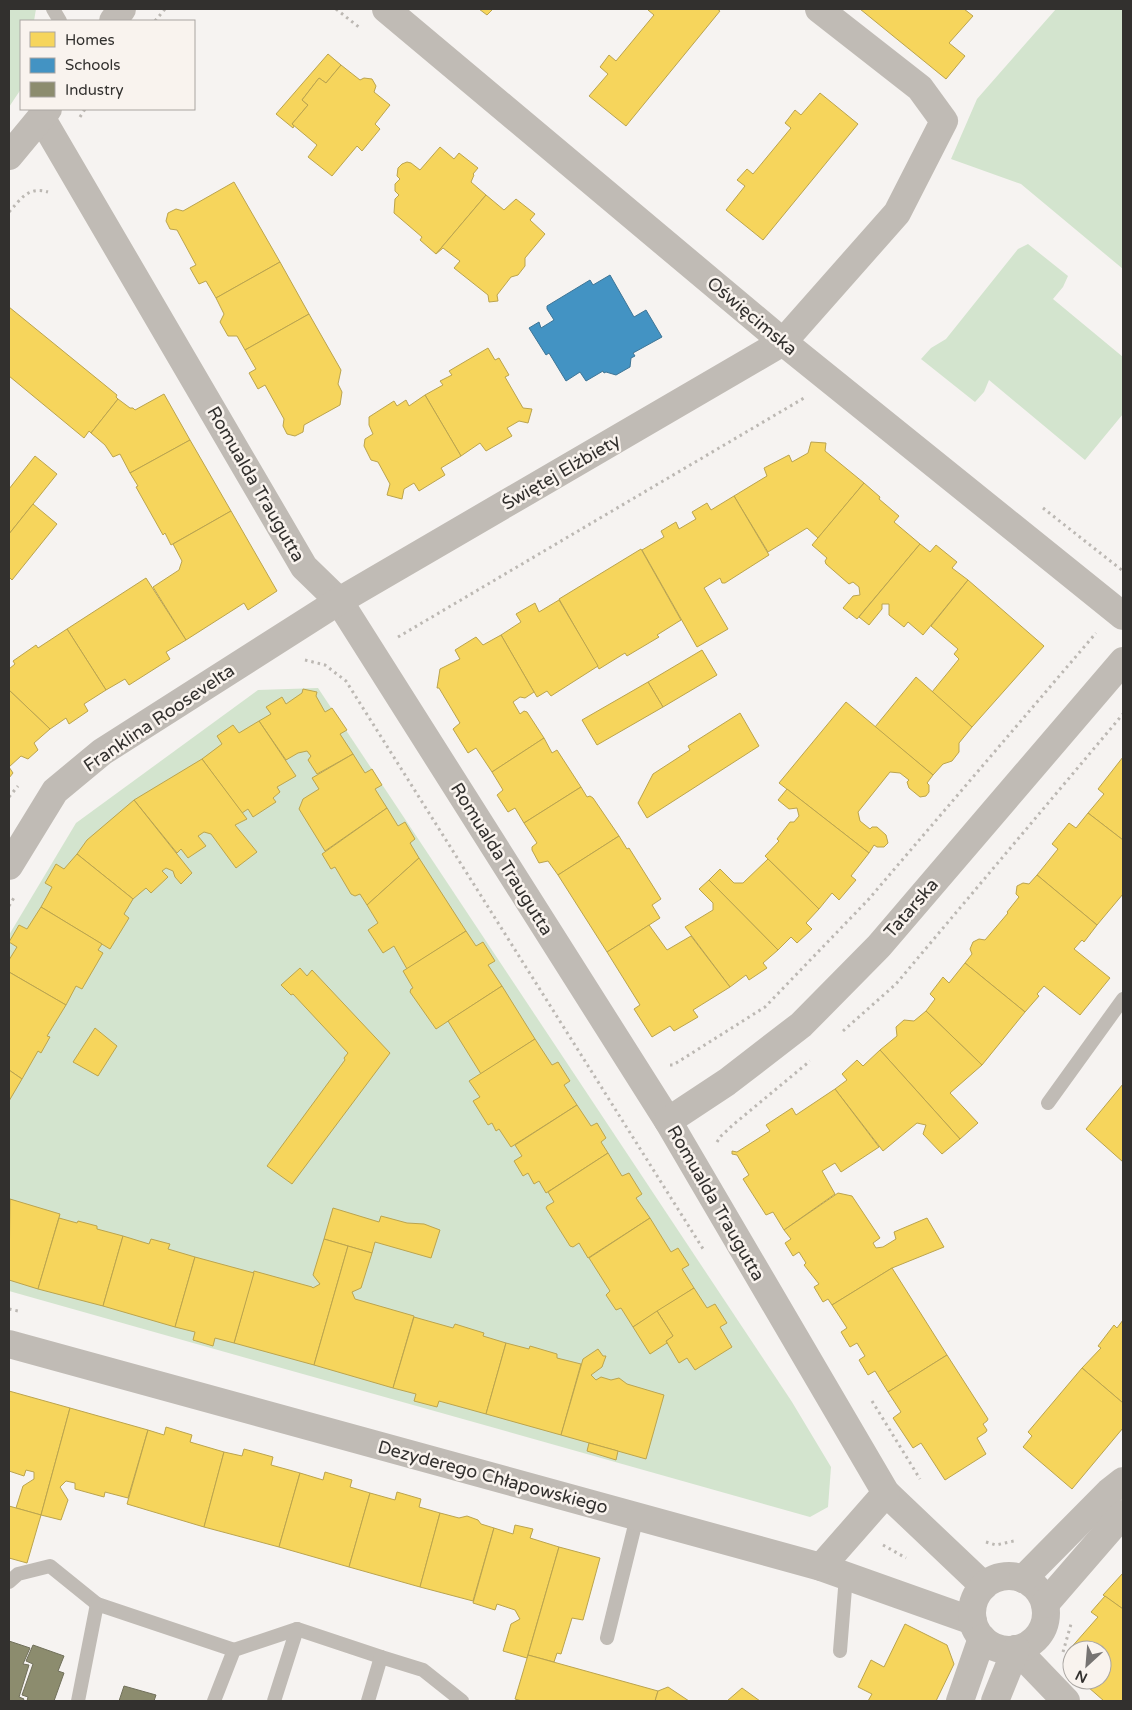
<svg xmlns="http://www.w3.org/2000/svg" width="1132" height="1710" viewBox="0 0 1132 1710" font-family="'Varela Round',sans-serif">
<rect width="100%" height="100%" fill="#f6f3f1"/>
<g fill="#d3e4ce">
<polygon points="9,9 36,9 34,21 21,21 21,89 9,107"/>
<polygon points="1056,9 1123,9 1123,269 1021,184 951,159 977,99"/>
<polygon points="1028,244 1068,276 1063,287 1053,299 1123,357 1123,414 1085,460 989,380 984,392 975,402 921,359 931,348 946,339 1018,249"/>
<polygon points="318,688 792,1402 831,1467 828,1507 810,1517 9,1291 9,935 76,823 258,690"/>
</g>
<g fill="#f6d55c" stroke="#bba44e">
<polygon points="479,9 493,9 487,15"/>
<polygon points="649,9 717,9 720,11 626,126 589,96 608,74 600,67 609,55 616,61 654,15 648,10"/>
<polygon points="860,9 964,9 973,16 949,43 965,56 946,79"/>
<polygon points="328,54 341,65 326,83 319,78 302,100 308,105 292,124 294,126 293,128 276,114"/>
<polygon points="341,65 360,80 364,78 372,79 376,86 374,92 390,105 375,124 380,129 362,151 357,146 332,176 308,157 317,145 292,124 308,105 302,100 319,78 326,83"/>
<polygon points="820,93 858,124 763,240 726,210 745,186 737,180 747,169 753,174 791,128 785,123 795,110 801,115"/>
<polygon points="440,147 454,159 459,153 478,168 473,174 474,175 471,182 486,195 436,254 420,240 422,237 394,213 395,199 399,195 395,191 395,184 400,179 397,176 398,168 402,164 407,162 411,163 420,170"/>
<polygon points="234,182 280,262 216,298 206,281 199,284 190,268 196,265 177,230 170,229 166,221 168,213 176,209 183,211"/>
<polygon points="486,195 504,210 516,199 535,214 530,220 545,234 525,258 525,266 518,275 511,277 497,295 498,301 489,302 488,295 454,268 460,261 443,248 436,254"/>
<polygon points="280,262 309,314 245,350 237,336 228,336 220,322 224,314 216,298"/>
<polygon points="9,307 117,395 116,397 118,399 91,433 89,431 84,438 9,376"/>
<polygon points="309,314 341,370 338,384 342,392 340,405 304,425 303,432 295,436 287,434 283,426 284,419 265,385 258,389 249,373 256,369 245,350"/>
<polygon points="488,348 495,360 499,358 509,375 505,377 523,408 532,409 528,423 519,421 507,428 512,436 486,451 480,443 461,456 425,395 443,385 440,381 452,375 449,371"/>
<polygon points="164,394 190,440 130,473 120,454 113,457 105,445 91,433 118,399 130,408 133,408 135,410"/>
<polygon points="425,395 461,456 441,468 445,475 419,491 414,483 404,489 402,499 387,495 390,484 378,462 371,460 364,446 365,439 373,434 369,425 369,417 394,401 397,406 406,400 409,406"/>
<polygon points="190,440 231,511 171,545 165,533 163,535 136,487 138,486 130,473"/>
<polygon points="811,442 826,443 825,451 864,483 818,538 807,528 768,552 734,496 767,476 764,468 789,455 792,462 808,453"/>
<polygon points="35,456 57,474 9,534 9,489"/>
<polygon points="864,483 880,497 879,499 899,516 894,522 920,544 857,619 843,608 853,596 860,595 859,587 853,582 849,584 826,564 825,561 827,558 812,545"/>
<polygon points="734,496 769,555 725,583 722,583 720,578 704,588 728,629 697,647 642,550 664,537 661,531 676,522 679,529 696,519 692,512 707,503 711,510"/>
<polygon points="33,504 57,524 12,580 9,577 9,534"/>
<polygon points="231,511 277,591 248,610 244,603 186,640 153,587 179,570 182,561 173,544"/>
<polygon points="920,544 930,552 936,545 957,562 952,568 968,580 923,635 908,622 904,627 889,615 889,604 882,604 882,609 869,625 859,617"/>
<polygon points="641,549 681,620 657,635 659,637 627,656 625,653 599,669 559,599"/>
<polygon points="146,578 186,640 166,652 170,659 129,685 125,679 106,690 67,629"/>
<polygon points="968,580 1044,646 972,727 932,692 959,659 954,654 958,649 931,626"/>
<polygon points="559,600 598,666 551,696 547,691 537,697 501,635 521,622 516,614 535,603 539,612"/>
<polygon points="67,629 106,690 84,704 88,711 69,724 66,718 50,729 9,690 9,669 15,664 13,661 36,645 38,648"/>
<polygon points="501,635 534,692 525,698 520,697 513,702 520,714 524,711 527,712 544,738 492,772 476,748 468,753 453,729 460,723 439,688 437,688 440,669 460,659 455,650 476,637 483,645"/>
<polygon points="702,650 717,675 663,707 648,682"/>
<polygon points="916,677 972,727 959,743 959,752 952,761 943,764 933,775 875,727"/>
<polygon points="648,682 663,707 597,745 582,720"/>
<polygon points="303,689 317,692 316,696 325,712 332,708 347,730 340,734 353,754 317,774 308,760 311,756 307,751 298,753 286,760 259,721 271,714 266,707 282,697 286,704 302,693"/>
<polygon points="9,690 50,729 34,743 38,750 28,759 21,756 9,767 13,773 9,778"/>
<polygon points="846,702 933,775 927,783 929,785 929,792 926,796 920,797 909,788 907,782 909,780 900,773 890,772 858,812 860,821 870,829 872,827 877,827 886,835 888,843 884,847 877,847 874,845 869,853 779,783"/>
<polygon points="740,713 759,746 647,818 638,803 653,774 690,750 688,746"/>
<polygon points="259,721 296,776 277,787 280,792 273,798 276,802 253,817 248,809 242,813 202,759 222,744 217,736 233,725 239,733"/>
<polygon points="544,738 552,753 557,750 581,787 524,823 515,808 508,812 497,795 503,790 492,772"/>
<polygon points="353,754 365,773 372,769 382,785 375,789 387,808 325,851 299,809 303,799 319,789 312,778"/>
<polygon points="1123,757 1123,840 1088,813 1104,794 1098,789"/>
<polygon points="202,759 247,819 235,825 257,852 236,868 211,834 204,832 198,836 206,846 188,858 181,849 177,853 134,800"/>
<polygon points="581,787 587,797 590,796 593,798 619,836 558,875 548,861 539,863 532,850 532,847 537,843 524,823"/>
<polygon points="787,789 869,853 851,876 856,880 839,900 832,893 819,909 765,856 779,841 777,839 790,822 794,822 799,816 797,808 789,809 778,800"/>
<polygon points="134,800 192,873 181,884 175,877 173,871 166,868 162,871 168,877 151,893 146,888 133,899 77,854 87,840"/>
<polygon points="387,808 398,826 405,822 415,839 410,843 419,858 367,905 360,894 355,896 351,894 335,867 331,869 322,854"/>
<polygon points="1088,813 1123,840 1123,894 1097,925 1037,875 1058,849 1052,844 1069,823 1076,828"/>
<polygon points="619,836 627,849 629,848 661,899 652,905 660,918 607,952 558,875"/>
<polygon points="77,854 133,899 124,914 129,918 110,949 41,907 52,887 45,883 56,864 64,869"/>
<polygon points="419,858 466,931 407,969 394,946 383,953 368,930 378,923 367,905"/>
<polygon points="768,859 819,909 806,923 812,929 797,943 791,937 778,950 709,880 720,869 734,883 743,883"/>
<polygon points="1037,875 1097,925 1084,942 1082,940 1074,949 1110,978 1080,1015 1044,986 1037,994 1039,996 1025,1012 965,963 972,954 970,949 973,942 979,939 985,940 1008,913 1007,912 1019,897 1016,894 1017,886 1023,883 1029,884"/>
<polygon points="709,880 778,950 763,963 767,968 749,980 746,975 730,987 685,927 713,910 713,903 699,889"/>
<polygon points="41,907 102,944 98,950 103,953 82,989 76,986 66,1005 9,972 9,960 17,947 9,942 19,925 27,929"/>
<polygon points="649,925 667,950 691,936 730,987 693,1010 698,1017 674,1031 670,1026 652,1037 634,1009 640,1005 607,952"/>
<polygon points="466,931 476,946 483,942 495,961 488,965 502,986 436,1029 410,992 411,989 413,988 403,971"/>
<polygon points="965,963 1025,1012 982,1065 926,1011 935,999 930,994 943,977 949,983"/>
<polygon points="300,968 307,976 312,970 390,1053 292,1184 267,1166 345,1060 344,1058 348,1053 293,994 291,995 281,985"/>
<polygon points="9,972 66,1005 47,1036 50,1037 41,1053 38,1051 22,1079 9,1070"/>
<polygon points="502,986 535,1039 481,1074 448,1021"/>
<polygon points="926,1011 982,1065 950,1093 978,1123 960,1139 880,1050 897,1036 896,1027 904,1020 914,1021"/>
<polygon points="95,1028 117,1046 98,1076 73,1062"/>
<polygon points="535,1039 552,1065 558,1062 570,1081 564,1085 577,1105 511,1147 499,1129 496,1131 492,1123 488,1125 473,1101 480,1097 469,1081"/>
<polygon points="880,1050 960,1139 942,1154 923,1134 926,1125 917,1123 883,1151 835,1089 847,1080 842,1074 857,1060 863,1066"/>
<polygon points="9,1070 22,1079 9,1101"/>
<polygon points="1123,1084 1123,1162 1086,1129"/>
<polygon points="835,1089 879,1147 841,1172 835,1163 822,1171 835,1194 784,1230 773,1212 766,1215 743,1179 749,1175 737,1155 732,1154 732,1151 737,1152 770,1131 766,1125 792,1108 796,1115"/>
<polygon points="577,1105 591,1126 597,1123 606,1138 601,1142 608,1153 546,1193 539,1181 534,1184 528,1173 523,1176 514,1161 522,1156 515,1145"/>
<polygon points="608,1153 622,1176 629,1173 642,1194 636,1198 650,1218 588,1258 579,1243 573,1247 570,1246 546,1208 547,1206 554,1202 548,1192"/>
<polygon points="838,1193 852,1196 880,1238 873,1243 876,1248 883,1247 896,1239 894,1232 927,1218 944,1247 892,1268 832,1305 828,1299 823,1302 814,1287 819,1284 804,1265 806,1263 799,1252 793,1256 785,1243 791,1239 784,1230"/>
<polygon points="10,1199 60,1214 38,1289 9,1280"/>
<polygon points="333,1208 379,1222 381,1216 407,1223 424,1224 440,1230 431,1258 375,1242 372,1253 324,1239"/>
<polygon points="59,1218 77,1223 78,1221 97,1226 97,1229 123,1236 103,1306 38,1289"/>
<polygon points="650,1218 671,1252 678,1248 689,1265 682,1269 694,1288 633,1327 621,1308 616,1310 606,1295 610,1291 589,1258"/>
<polygon points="123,1236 149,1244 151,1239 170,1244 168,1249 195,1257 175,1327 103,1306"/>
<polygon points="324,1239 348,1246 314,1365 234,1343 254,1271 312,1287 313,1288 320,1284 313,1275"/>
<polygon points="348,1246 372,1253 361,1288 352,1292 355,1299 414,1316 393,1388 314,1365"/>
<polygon points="195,1257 254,1273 234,1343 215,1338 213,1346 193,1340 195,1332 175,1327"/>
<polygon points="892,1268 947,1355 888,1392 875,1371 868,1375 859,1360 865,1356 857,1343 850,1347 841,1332 847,1328 832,1305"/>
<polygon points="694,1288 707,1308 715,1304 727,1323 720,1327 732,1347 695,1370 687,1358 679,1363 666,1341 673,1336 657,1311"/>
<polygon points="657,1311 673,1336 666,1341 667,1343 650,1354 633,1327"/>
<polygon points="414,1317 453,1328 455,1324 484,1333 483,1336 506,1343 486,1414 439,1401 437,1407 414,1401 416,1394 393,1388"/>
<polygon points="1123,1320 1123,1403 1082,1368 1101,1348 1098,1346 1114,1325 1117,1328"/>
<polygon points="506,1343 529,1349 530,1346 557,1354 557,1358 581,1364 561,1435 486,1414"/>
<polygon points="598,1349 603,1356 606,1356 602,1367 591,1375 596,1380 601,1377 611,1380 619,1378 627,1384 664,1395 646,1459 561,1435 583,1359"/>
<polygon points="947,1355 988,1419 987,1421 983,1424 987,1430 986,1432 977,1438 986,1454 945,1480 921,1443 913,1448 893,1418 901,1412 888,1392"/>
<polygon points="1082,1368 1123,1403 1123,1428 1072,1489 1023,1447 1032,1436 1028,1432"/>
<polygon points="9,1391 70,1408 41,1515 16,1508 23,1486 34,1479 34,1472 26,1470 24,1476 9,1471"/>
<polygon points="70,1408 148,1430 128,1498 105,1492 104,1497 75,1489 75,1483 66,1481 60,1487 68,1500 61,1520 41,1515"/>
<polygon points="166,1427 192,1435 190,1442 224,1452 204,1527 127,1504 148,1430 164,1435"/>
<polygon points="589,1443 618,1451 616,1460 587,1451"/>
<polygon points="244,1449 273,1457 271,1465 300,1473 279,1547 204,1527 224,1452 242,1456"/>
<polygon points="325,1472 352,1480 350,1487 370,1493 349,1567 279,1547 300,1473 323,1480"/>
<polygon points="397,1492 421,1499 419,1507 440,1513 420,1587 349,1567 370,1493 395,1500"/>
<polygon points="9,1506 41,1515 27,1563 9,1558"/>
<polygon points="440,1513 459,1518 467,1516 478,1520 481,1524 494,1528 473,1601 420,1587"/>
<polygon points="515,1525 533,1529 530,1538 559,1547 527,1658 503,1651 511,1624 520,1619 515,1610 497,1604 495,1610 473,1603 494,1528 513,1534"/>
<polygon points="559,1547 600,1558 583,1620 572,1618 561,1654 557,1653 554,1662 528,1655"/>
<polygon points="1123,1573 1123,1609 1103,1595"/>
<polygon points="1105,1596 1123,1609 1123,1701 1104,1701 1080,1680 1102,1680 1102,1650 1072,1650 1071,1672 1069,1650 1098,1617 1091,1612"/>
<polygon points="905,1624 947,1645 954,1664 936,1701 868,1701 872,1694 858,1687 871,1660 884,1667"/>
<polygon points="528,1655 658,1691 655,1701 522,1701 515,1699"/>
<polygon points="668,1687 689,1701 655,1701 658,1691"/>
<polygon points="742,1688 760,1701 727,1701"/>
</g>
<polygon fill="#4393c3" stroke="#3e7596" points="610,275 634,317 646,310 662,337 633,353 635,356 631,358 630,367 616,375 606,372 604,373 603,371 586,381 580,372 566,381 549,353 546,355 529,328 539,322 541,328 554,320 547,309 547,306 590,280 593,285"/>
<g fill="#8c8c6e" stroke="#71705b">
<polygon points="9,1641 30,1648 23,1664 29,1665 19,1697 24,1699 23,1701 9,1701"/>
<polygon points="33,1645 64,1656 58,1671 64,1673 54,1701 27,1701 28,1697 22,1695 33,1664 26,1661"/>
<polygon points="124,1686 156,1695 154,1701 119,1701"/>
</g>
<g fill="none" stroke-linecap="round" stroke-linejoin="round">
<g stroke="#bcb8b3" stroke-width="3" stroke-dasharray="2.5 4" stroke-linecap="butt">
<polyline points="336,9 360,28"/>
<polyline points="155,21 165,9"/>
<polyline points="80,117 85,109"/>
<path d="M9,212C21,199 28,186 48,192"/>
<polyline points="1043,508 1123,571"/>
<polyline points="398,637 804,398"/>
<polyline points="305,660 325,665 346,681 705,1252"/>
<polyline points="9,797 18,786"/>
<polyline points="9,906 15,896"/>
<polyline points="843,1031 896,984 1123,714"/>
<polyline points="670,1065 673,1065 765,1007 868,900 1096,633"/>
<polyline points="717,1142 721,1136 734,1124 810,1061"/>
<polyline points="9,1309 18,1311"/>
<polyline points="872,1401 920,1479"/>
<polyline points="986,1542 996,1545 1014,1541"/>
<polyline points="883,1545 906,1558"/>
<polyline points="1063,1652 1071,1624"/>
</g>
<g stroke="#c0bbb5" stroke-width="14">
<polyline points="53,9 60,21"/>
<polyline points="1048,1103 1123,999"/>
<polyline points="9,1582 18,1574 50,1566 97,1604"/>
<polyline points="607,1638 637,1517"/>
<polyline points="840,1651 846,1576"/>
<polyline points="78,1701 97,1604 234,1650"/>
<polyline points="214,1701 234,1650 297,1629 381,1657"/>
<polyline points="274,1701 297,1629"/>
<polyline points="368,1701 381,1657 423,1670 462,1701"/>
</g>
<g stroke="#c0bbb5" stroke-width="28">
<polyline points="41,117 304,567 339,601 668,1121 886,1493 984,1586"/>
<polyline points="9,866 55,791 102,752 339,601 783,342 897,213 944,121 920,88 819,9"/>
<polyline points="668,1121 727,1082 801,1025 879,946 1123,661"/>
<polyline points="9,1344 821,1567 973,1621"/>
<polyline points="821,1567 886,1493"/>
<polyline points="1016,1649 1066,1701"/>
</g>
<g stroke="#c0bbb5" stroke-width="28">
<polyline points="386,9 783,342 1123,616"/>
<polyline points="113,21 122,9"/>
<polyline points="9,156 48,109"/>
<circle cx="1009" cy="1613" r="37"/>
<polyline points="1023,1579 1109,1492 1123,1481"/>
<polyline points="1045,1604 1123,1514"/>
<polyline points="960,1701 982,1638"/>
<polyline points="995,1701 1016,1649"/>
</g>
</g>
<g text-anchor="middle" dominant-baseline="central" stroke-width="5" stroke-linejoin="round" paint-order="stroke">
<g font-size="18" fill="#32302e" stroke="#f9f3ee">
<text transform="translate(752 316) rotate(40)">Oświęcimska</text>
<text transform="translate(561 472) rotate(-30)">Świętej Elżbiety</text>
<text transform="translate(256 484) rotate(60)">Romualda Traugutta</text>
<text transform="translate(159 718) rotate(-34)">Franklina Roosevelta</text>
<text transform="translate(502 859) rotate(58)">Romualda Traugutta</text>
<text transform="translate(911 908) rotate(-49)">Tatarska</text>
<text transform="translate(716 1203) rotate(60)">Romualda Traugutta</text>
<text transform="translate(493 1477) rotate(15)">Dezyderego Chłapowskiego</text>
</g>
</g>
<rect width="1132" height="1710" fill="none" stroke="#32302e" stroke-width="20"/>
<rect x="20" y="20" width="175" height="90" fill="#f9f3ee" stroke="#a9a5a1"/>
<rect x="30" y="32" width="25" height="15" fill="#f6d55c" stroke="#a9a5a1"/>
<text x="65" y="45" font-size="15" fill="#32302e">Homes</text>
<rect x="30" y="58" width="25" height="15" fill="#4393c3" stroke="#a9a5a1"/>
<text x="65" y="70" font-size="15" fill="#32302e">Schools</text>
<rect x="30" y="82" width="25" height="15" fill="#8c8c6e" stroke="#a9a5a1"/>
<text x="65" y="95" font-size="15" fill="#32302e">Industry</text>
<g transform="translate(1087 1665) rotate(206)"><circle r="24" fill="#f9f3ee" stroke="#a9a5a1"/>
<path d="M0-4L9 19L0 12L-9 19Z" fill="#777472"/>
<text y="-8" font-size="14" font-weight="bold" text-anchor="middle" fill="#32302e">N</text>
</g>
</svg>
